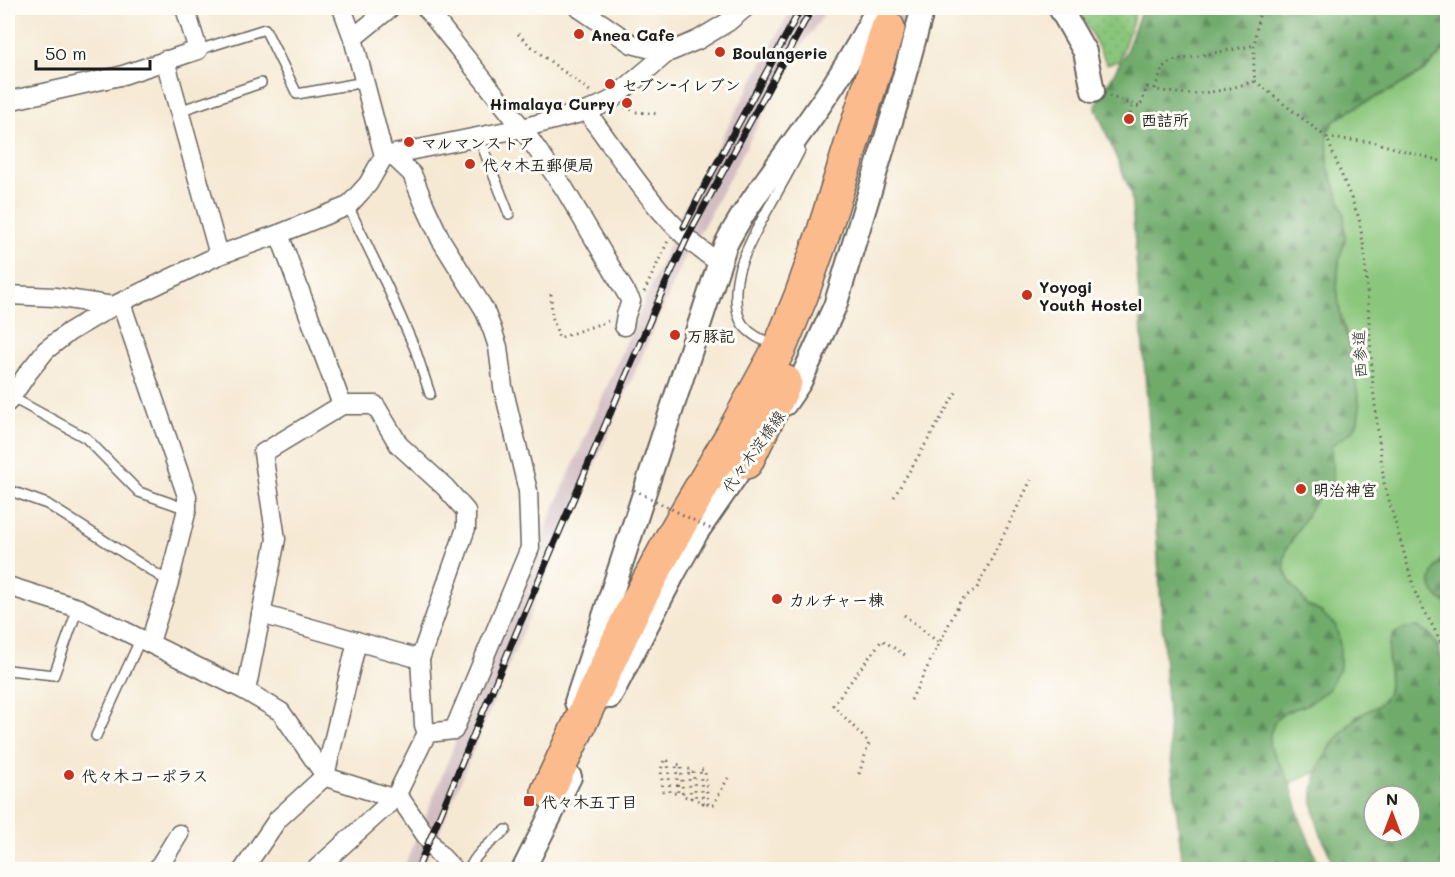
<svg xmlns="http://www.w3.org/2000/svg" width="1455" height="877" viewBox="0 0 1455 877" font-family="Mali,'Klee One',sans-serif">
<defs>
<pattern id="forest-firs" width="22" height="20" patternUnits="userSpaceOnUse" patternTransform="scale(1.5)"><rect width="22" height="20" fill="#6fab6c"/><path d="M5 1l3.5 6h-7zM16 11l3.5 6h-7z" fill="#5a8a58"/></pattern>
<pattern id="park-dots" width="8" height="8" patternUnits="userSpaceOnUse" patternTransform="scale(1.5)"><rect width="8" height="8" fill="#8ac67c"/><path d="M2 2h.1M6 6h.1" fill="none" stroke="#76aa6b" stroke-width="1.8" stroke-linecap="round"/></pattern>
</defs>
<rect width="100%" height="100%" fill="#fdfcf7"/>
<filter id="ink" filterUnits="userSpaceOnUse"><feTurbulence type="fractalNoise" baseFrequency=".0167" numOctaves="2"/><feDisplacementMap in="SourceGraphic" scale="12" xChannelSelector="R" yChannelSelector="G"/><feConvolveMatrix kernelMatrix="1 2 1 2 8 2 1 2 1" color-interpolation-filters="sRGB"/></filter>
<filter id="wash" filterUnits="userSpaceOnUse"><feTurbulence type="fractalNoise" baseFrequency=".008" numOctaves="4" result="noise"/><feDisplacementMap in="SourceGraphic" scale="24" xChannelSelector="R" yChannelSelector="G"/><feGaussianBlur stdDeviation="1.35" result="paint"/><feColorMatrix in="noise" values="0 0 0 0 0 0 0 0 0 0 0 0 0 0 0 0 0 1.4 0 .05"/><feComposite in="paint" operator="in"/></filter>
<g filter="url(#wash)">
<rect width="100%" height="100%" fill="#f6e9d4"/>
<g fill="#d2bec2">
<polygon points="792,8 826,8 822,14 823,16 797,52 696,240 677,221"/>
<polygon points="674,233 689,248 544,581 435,842 422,825 485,669 526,573"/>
<polygon points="418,833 431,850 422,869 403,870"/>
</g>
<polygon fill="#8ac67c" stroke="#53714c" stroke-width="1.5" points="1447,47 1448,551 1435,570 1446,603 1447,603 1447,648 1437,646 1428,632 1394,634 1389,645 1388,661 1390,678 1387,695 1378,706 1356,717 1333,742 1319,771 1290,783 1269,745 1270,734 1275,721 1286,712 1306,705 1321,612 1308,606 1290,582 1285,571 1284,559 1287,548 1309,511 1317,499 1326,492 1331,446 1335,442 1348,340 1341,318 1337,289 1339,261 1345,239 1344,214 1328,167 1327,132 1334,121 1358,106 1395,88 1425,71"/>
<g fill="url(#forest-firs)" stroke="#466444" stroke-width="1.5" fill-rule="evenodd">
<polygon points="1142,8 1447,8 1447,47 1425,70 1395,88 1358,106 1334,121 1327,132 1328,167 1344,213 1345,239 1339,261 1337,289 1341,318 1348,340 1360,407 1358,421 1354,430 1331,446 1333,477 1331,485 1326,492 1317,499 1309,511 1287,548 1284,559 1285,571 1290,582 1308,606 1321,612 1336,626 1340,645 1340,668 1328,690 1306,705 1286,712 1275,721 1270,734 1269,745 1290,783 1301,822 1321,869 1183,869 1170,749 1152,463 1131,193 1095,106 1126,52"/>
<path d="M1447,551L1448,603H1446C1443,600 1436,597 1434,593C1424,579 1440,562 1447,551Z"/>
<path d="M1418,627C1437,637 1441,654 1447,673V869H1336C1327,849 1316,827 1313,804C1310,772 1332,741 1354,720C1364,710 1380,709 1387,695C1396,676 1376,637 1404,629C1408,627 1413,628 1418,627ZM1374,796H1410V832H1374Z"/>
</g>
<polygon fill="url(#park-dots)" stroke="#53714c" stroke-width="1.5" points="1078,8 1137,8 1119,61 1107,64"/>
</g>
<g filter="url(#ink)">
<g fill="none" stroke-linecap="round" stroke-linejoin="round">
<polyline stroke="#d5cab8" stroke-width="33" stroke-dasharray="33 16" stroke-linecap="butt" points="901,33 910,8"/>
<defs>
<g id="service">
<polyline points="198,50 265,29 297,94 365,82"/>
<polyline points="179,111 261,83"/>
<polyline points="479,138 509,214"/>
<polyline points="348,206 387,286 415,349 430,394"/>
<path d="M775,345C762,340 752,336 743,325C733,311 735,283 740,267C755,226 781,189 800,150"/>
<polyline points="11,397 86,438 139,492 187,509"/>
<polyline points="8,490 47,504 169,582"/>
<polyline points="8,670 54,675 78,608"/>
<polyline points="96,736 141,638"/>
<path d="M469,870C475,853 493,841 506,830"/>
</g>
<g id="minor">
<polyline points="426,8 522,128 564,188 631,301 626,315 624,326"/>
<polyline points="579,8 632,44 667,53"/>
<polyline points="353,38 390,8"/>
<polyline points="165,60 219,255"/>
<polyline points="8,101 120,76 198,50 185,8"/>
<path d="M588,111L595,123C631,172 667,231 719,262"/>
<polyline points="392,155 412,174 425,206 441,240 484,309 492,329 498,347 503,387 528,491 530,548 454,730 427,733"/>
<polyline points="384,156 522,128 588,111 610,101 667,53 698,40 728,22 745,8"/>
<polyline points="279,234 342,405"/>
<polyline points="8,295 55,297 113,306"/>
<polyline points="121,303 187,496 187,509 169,582 150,642"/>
<polyline points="8,402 27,374 46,350 69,332 113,306 219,255 279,234 348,206 368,184 384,156 353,38 342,8"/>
<polyline points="8,586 78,608 246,691 281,712 326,777 402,801 437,852 454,870"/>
<polyline points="261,614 420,659"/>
<polyline points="246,691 276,539 263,453 342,405 375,405 399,445 445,487 466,511 466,528 420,659 424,725 427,733 395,798 315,870"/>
<polyline points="157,870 179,834"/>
<polyline points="243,870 278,819 325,776 357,641"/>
</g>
<g id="tertiary">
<polyline points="1060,8 1085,52 1093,91"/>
<polyline points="785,404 800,382 835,306 899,95 923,8"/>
<polyline points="610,697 674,573 697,532 753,451"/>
<path d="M576,702L725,246C740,216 759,191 778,164C814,114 851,64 877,8"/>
<polyline points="523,870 570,777"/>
</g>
<g id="motorway">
<polyline points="746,462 785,382"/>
<polyline points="548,791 632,612 675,532 732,435 780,347 801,296 823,234 888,28"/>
</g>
</defs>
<use href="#service" stroke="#68645c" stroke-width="12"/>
<use href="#minor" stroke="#68645c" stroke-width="21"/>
<use href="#tertiary" stroke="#68645c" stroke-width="26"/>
<use href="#motorway" stroke="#68645c" stroke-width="36"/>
<g stroke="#68645c" stroke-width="3" stroke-dasharray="1.5 4.5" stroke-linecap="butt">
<path d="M518,34C540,56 567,73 591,92"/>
<polyline points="1255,81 1327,138 1359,218 1365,255 1373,388 1384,483 1416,595 1448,655"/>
<polyline points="1155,89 1163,67 1172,61 1256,45"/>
<path d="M1109,96L1140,107L1147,87C1186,99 1217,93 1255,81C1252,59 1255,29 1261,8"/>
<polyline points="625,107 637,112 658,114"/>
<polyline points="1130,114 1133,104"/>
<polyline points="1327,138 1373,142 1448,163"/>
<polyline points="644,292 668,241"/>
<polyline points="551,294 552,316 559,338 608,321"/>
<polyline points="894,497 957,391"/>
<polyline points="904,615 939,643"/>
<polyline points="911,700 961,600 977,588 1031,480"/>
<polyline points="859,774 869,743 833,705 882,640 908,657"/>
<polyline points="663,792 661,770 664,760 668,761 670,792 678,794 676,764 681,765 683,796 691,798 688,769 693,770 696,800 703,803 700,769 705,771 708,804 713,805 728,778"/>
</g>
<use href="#service" stroke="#fff" stroke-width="9"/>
<use href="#minor" stroke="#fff" stroke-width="18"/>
<use href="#tertiary" stroke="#fff" stroke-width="22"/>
<use href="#motorway" stroke="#fbbb8d" stroke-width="33"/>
<defs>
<g id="rail">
<polyline points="684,227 702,191 801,8"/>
<polyline points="417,870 519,626 666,283 687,238 812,8"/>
</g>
</defs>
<use href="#rail" stroke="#1c1c1c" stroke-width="7"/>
<use href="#rail" stroke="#fdfcf7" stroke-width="4.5" stroke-dasharray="14" stroke-linecap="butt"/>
<polyline stroke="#68645c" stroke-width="3" stroke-dasharray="1.5 4.5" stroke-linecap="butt" points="634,490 711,529"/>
</g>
</g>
<g fill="#c8321e" stroke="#fdfcf7" stroke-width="2">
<circle cx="579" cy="34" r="6"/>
<circle cx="720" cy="52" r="6"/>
<circle cx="610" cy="84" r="6"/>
<circle cx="627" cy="103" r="6"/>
<circle cx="1129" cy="119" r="6"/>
<circle cx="409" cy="142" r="6"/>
<circle cx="470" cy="164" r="6"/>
<circle cx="1027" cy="295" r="6"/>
<circle cx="675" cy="335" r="6"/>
<circle cx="1301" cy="489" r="6"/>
<circle cx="777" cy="599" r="6"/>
<circle cx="69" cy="775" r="6"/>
<rect x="523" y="795" width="12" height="12" rx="3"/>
</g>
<g text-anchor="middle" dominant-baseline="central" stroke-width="6" stroke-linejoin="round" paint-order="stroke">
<g font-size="16" font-weight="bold" fill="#1c1c1c" stroke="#fdfcf7" text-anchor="start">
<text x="591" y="34">Anea Cafe</text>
<text x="732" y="52">Boulangerie</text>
<text x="622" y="84">セブン-イレブン</text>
<text x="615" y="103" text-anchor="end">Himalaya Curry</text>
<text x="1141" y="119">西詰所</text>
<text x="421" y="142">マルマンストア</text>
<text x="482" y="164">代々木五郵便局</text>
<text x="1039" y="286">Yoyogi<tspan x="1039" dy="18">Youth Hostel</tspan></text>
<text x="687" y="335">万豚記</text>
<text x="1313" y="489">明治神宮</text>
<text x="789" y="599">カルチャー棟</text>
<text x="81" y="775">代々木コーポラス</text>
<text x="541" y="801">代々木五丁目</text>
</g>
<g font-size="16" fill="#1c1c1c" stroke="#fdfcf7">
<text transform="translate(1359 354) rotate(-93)">西参道</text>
<text transform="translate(753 451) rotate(-55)">代々木淀橋線</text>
</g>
</g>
<rect width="1455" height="877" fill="none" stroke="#fdfcf7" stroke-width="30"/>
<g transform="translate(1392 814)"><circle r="28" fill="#fdfcf7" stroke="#a3a29f" stroke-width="1.5"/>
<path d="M0-4.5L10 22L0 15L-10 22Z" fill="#c8321e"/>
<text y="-9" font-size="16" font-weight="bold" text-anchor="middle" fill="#1c1c1c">N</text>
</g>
<path d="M36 60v9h114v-9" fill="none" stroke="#1c1c1c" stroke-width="3"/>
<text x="45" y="60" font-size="18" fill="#1c1c1c" stroke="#fdfcf7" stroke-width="4.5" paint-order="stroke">50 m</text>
</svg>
